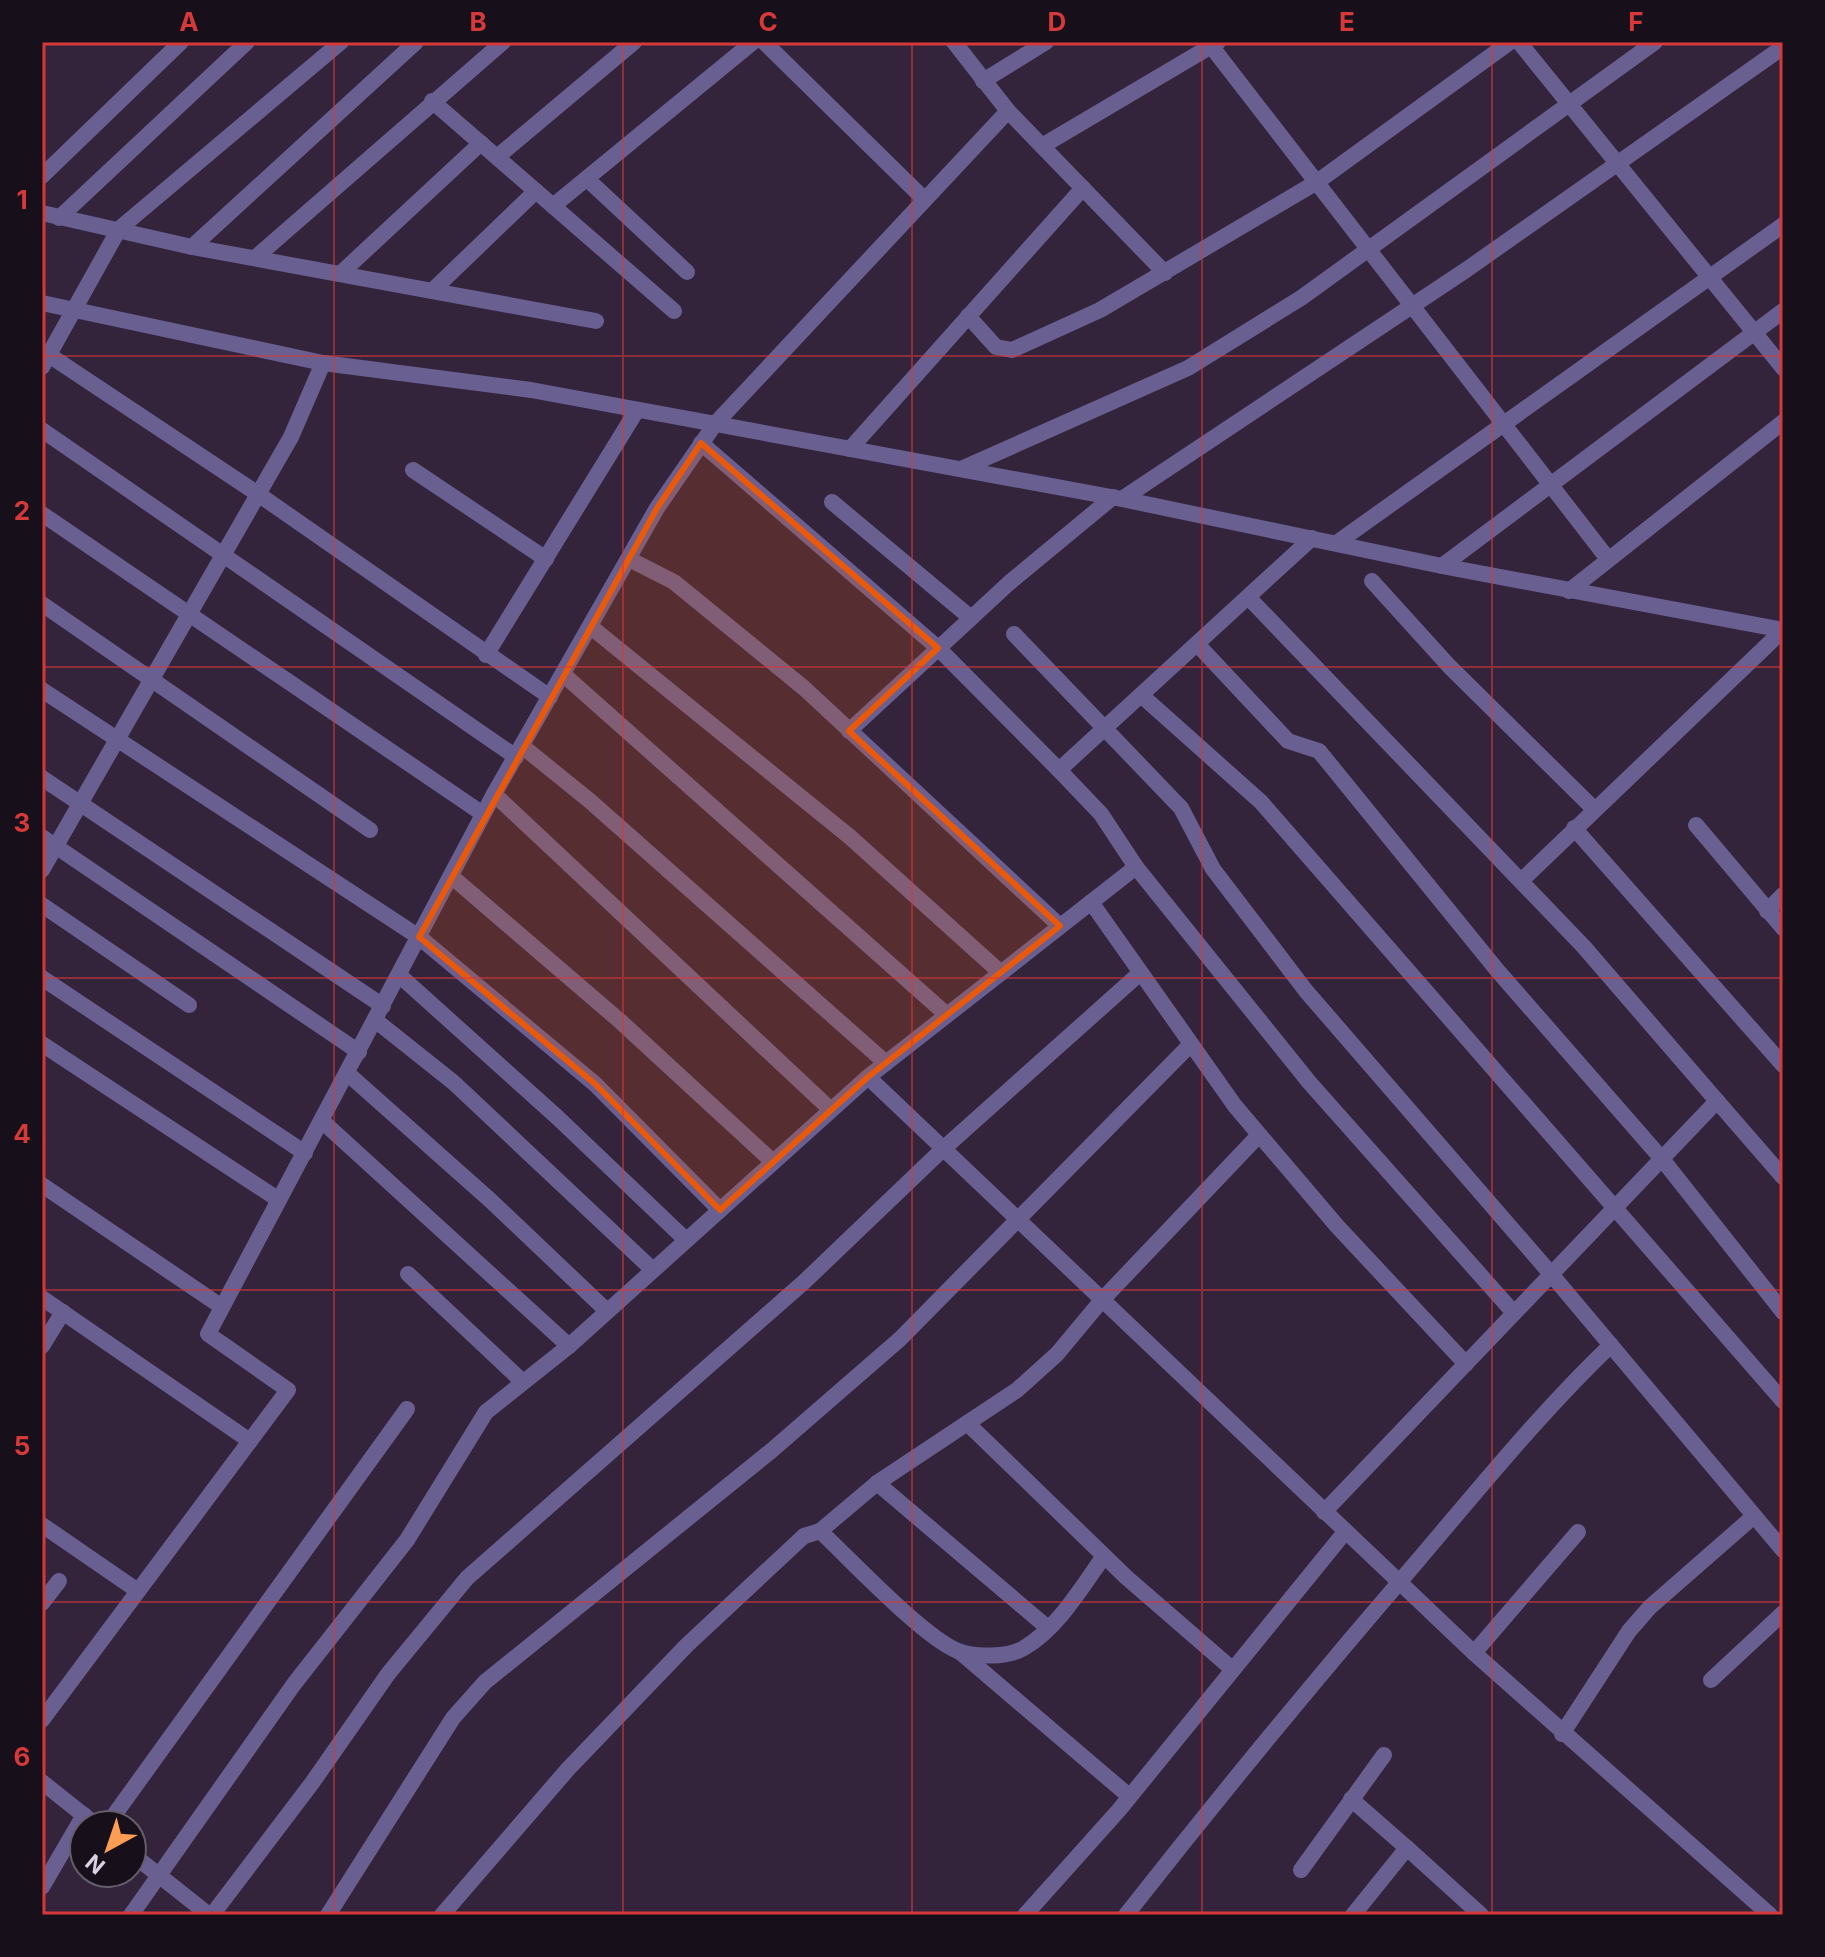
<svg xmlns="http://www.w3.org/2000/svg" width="1825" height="1957" viewBox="0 0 1825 1957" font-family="Inter,sans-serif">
<rect width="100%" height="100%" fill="#33243b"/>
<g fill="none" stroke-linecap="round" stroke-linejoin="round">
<g stroke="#695f91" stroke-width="16">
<polyline points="764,42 924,199"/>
<polyline points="954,42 1008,111 1165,273"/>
<polyline points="1208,42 1608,559"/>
<polyline points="1519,42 1783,368"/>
<polyline points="983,81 1046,42"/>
<polyline points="432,101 674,311"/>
<polyline points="1042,146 1218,42"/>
<polyline points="497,157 634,42"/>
<polyline points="42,176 181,42"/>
<polyline points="587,179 687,272"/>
<polyline points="553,206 753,42"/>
<polyline points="42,213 192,247 596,321"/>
<polyline points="59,218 247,42"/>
<polyline points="192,247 416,42"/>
<polyline points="255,258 503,42"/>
<polyline points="340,274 481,143"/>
<polyline points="432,291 536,191"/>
<polyline points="968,316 996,347 1012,350 1100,310 1317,182 1510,42"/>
<polyline points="49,355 258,494 550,697"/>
<polyline points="42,367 119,229 341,42"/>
<polyline points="42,430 516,757"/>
<polyline points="701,443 938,648 1059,770"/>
<polyline points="850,449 1083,188"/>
<polyline points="961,469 1188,368 1301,298 1655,42"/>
<polyline points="413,470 546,559"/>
<polyline points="1122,499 1466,270 1783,47"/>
<polyline points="832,502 971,618"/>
<polyline points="42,514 483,814"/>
<polyline points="1338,542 1783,225"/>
<polyline points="629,559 674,582 804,688 1060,926"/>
<polyline points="1442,566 1783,311"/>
<polyline points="1372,581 1449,666 1594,809"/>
<polyline points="1569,591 1783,422"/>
<polyline points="1248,597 1584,947 1717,1101 1324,1512"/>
<polyline points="42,604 370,830"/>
<polyline points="591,627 850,837 1001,973"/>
<polyline points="1014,634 1181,808 1213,869 1306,991 1551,1274 1783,1550"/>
<polyline points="1197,644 1288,741 1319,751 1497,970 1662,1159 1783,1312"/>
<polyline points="486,655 637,410"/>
<polyline points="564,675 947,1015"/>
<polyline points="42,690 419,937 595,1084 720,1210"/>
<polyline points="1141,695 1261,802 1783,1401"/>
<polyline points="849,731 1009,583 1113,497"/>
<polyline points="522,746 590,801 886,1063"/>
<polyline points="42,778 383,1006"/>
<polyline points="494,794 831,1110"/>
<polyline points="1696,825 1783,928"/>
<polyline points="1574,828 1783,1065"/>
<polyline points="42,837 359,1052"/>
<polyline points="1136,867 1309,1082 1514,1313"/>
<polyline points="42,870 291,437 323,363"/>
<polyline points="451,876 620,1021 773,1162"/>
<polyline points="1521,881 1783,630"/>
<polyline points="1091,902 1235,1106 1337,1226 1466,1364"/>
<polyline points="42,905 189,1005"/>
<polyline points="1767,911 1783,895"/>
<polyline points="399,975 557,1117 686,1240"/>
<polyline points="42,978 305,1153"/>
<polyline points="375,1020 453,1082 653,1270"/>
<polyline points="42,1044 279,1200"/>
<polyline points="347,1073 490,1200 607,1311"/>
<polyline points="868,1077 1136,867 1101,814 1059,770 1312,538"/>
<polyline points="1717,1101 1783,1177"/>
<polyline points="322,1121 569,1346"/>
<polyline points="42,1185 222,1307"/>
<polyline points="408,1274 523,1382"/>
<polyline points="42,1298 250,1441"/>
<polyline points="42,1346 63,1312"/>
<polyline points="967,1423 1126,1577 1231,1668"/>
<polyline points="877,1483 1048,1628"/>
<polyline points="42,1525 138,1591"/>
<path d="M820,1531C851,1560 923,1637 958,1651C975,1658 1009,1657 1024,1648C1058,1628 1082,1587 1104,1556"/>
<polyline points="42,1603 59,1581"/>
<polyline points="960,1652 1129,1796"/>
<polyline points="1474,1653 1578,1532"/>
<polyline points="1711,1680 1783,1613"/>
<polyline points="42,1720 288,1390 208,1334 494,794 657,508 715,424 1008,111"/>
<polyline points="1562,1734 1629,1631 1650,1607 1754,1516"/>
<polyline points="42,1782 96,1825"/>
<polyline points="1351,1799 1407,1848 1353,1915"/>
<polyline points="107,1825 407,1409"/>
<polyline points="1407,1848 1481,1915"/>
<polyline points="132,1854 209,1915"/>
<polyline points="1301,1870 1384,1755"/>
<polyline points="42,1887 84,1815"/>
<polyline points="131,1915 294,1684 407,1540 486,1412 569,1346 868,1077 1474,1653 1770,1915"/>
<polyline points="212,1915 312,1783 388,1674 467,1578 804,1282 943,1149 1139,974"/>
<polyline points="328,1915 453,1718 485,1682 771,1451 900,1339 1190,1045"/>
<polyline points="442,1915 568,1769 687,1645 804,1536 820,1531 877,1483 1017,1390 1057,1354 1102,1300 1259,1135"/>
<polyline points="1025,1915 1119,1810 1345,1532"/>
<path d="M1126,1915C1222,1793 1319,1675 1420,1558C1482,1485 1542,1411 1611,1345"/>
</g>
<polyline stroke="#695f91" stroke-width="16" points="42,303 323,363 531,390 1122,499 1442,566 1783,630"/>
</g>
<path fill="#e8590c" fill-opacity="0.2" stroke="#e8590c" stroke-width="6" stroke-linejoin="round" d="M701,443L938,648L849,731L1060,926L868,1077L720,1210L595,1084L419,937L657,508Z"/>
<path fill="none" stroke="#d6393a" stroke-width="2" stroke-opacity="0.55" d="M334,42V1915M623,42V1915M912,42V1915M1202,42V1915M1492,42V1915M42,356H1783M42,667H1783M42,978H1783M42,1290H1783M42,1602H1783"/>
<rect width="1825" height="1957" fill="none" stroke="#17101b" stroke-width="88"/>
<g transform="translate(108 1849) rotate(220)"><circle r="38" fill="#17101b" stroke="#655d6a" stroke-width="2"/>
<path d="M0-6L14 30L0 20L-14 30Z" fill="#fc9d53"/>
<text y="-12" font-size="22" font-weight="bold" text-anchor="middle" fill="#dbd1e1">N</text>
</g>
<rect x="44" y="44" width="1737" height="1869" fill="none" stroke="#d6393a" stroke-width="3"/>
<g font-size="26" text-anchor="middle" font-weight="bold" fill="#d6393a">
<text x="189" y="31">A</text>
<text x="478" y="31">B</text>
<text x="768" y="31">C</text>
<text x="1057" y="31">D</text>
<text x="1347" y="31">E</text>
<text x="1636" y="31">F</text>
<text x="22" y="209">1</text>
<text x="22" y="520">2</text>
<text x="22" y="832">3</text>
<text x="22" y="1143">4</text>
<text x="22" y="1455">5</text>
<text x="22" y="1766">6</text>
</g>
</svg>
